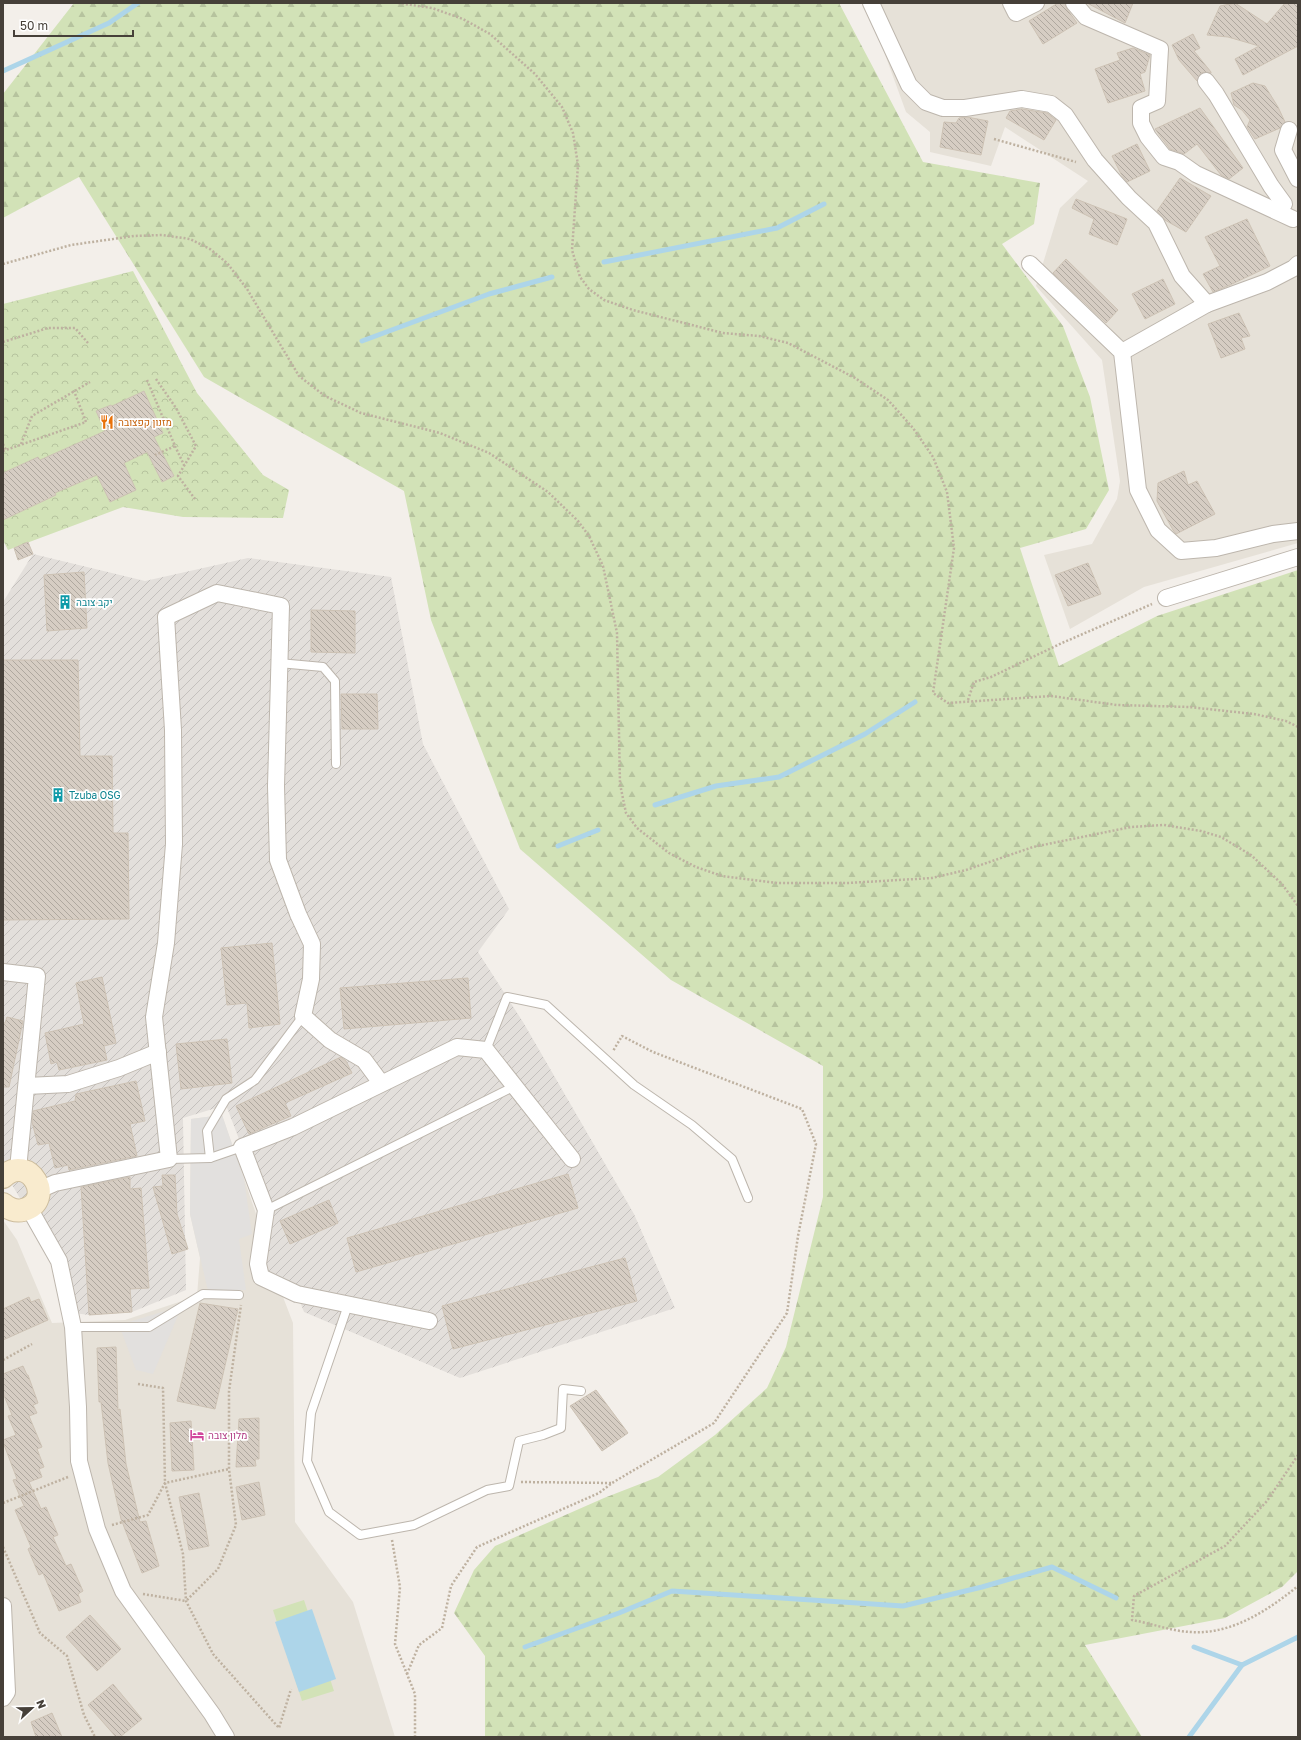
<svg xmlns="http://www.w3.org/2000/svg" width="1301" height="1740" viewBox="0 0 1301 1740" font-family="'Golos Text',Heebo,sans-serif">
<defs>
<pattern id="industrial-furrows" width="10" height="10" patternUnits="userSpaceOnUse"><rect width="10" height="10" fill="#e3dfdb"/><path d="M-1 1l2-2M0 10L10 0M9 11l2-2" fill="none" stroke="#c4c0bd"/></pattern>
<pattern id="forest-firs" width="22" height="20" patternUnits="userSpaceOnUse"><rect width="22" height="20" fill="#d2e2b7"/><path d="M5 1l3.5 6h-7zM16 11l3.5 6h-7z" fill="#b6c39e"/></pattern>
<pattern id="park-crowns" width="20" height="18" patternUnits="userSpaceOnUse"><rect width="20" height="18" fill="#d2e2b7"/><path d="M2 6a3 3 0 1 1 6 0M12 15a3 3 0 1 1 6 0" fill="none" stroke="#b6c39e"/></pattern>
<pattern id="building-back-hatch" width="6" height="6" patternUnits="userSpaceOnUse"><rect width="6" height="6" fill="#d6cdc3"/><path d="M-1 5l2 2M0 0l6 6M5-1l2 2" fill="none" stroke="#afa89f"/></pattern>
</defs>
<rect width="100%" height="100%" fill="#f3efea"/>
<g fill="#e6e1d8">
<polygon points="864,3 1298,3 1298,543 1144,587 1070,629 1044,555 1092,544 1117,499 1120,481 1102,360 1036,286 1060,208 1088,181 1005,127 991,166 930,152 930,132 906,112 868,8"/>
<polygon points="222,1115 265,1240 273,1271 293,1323 295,1522 353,1602 395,1737 3,1737 3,1220 17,1240 52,1323 125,1320 197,1296 200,1258 190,1214 191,1119"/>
</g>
<polygon fill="url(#industrial-furrows)" points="33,554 145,581 248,558 391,577 423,744 509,909 478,952 523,1022 634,1214 675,1308 460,1378 304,1312 297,1294 282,1280 264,1267 266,1210 226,1105 183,1118 186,1290 132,1312 89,1315 74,1313 56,1260 11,1183 3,1173 3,602"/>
<polygon fill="url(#forest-firs)" points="74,3 839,3 923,162 1040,183 1034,224 1002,244 1063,326 1090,397 1109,490 1086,529 1020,548 1059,666 1157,616 1298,570 1298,1571 1282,1587 1225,1618 1085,1645 1142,1737 485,1737 485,1656 454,1613 474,1570 495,1546 604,1498 658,1477 715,1435 767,1388 786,1347 823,1197 823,1066 671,980 520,849 431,620 404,491 204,377 79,177 3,218 3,94"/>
<polygon fill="url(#park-crowns)" points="133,271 197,393 263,475 289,490 283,518 183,517 123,507 8,550 3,540 3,304"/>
<polygon fill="#d2e2b7" points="304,1600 334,1691 302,1701 273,1610"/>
<g fill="#e2e0de">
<polygon points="222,1115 244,1179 252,1234 239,1239 246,1290 208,1291 190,1214 191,1119"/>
<polygon points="182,1306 153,1374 136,1370 119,1325"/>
</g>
<polygon fill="#add5e9" points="312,1609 336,1679 299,1692 275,1622"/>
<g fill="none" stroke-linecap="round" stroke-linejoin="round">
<g stroke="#add5e9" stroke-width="5">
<polyline points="3,71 109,23 138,3"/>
<polyline points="604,262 777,228 824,204"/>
<polyline points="362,341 489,294 552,277"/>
<polyline points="655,805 716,786 779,777 865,734 915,702"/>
<polyline points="558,846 598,830"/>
<polyline points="525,1647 619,1613 672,1591 903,1606 982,1587 1052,1567 1116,1598"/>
<polyline points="1194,1647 1242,1665 1298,1637"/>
<polyline points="1189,1737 1242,1665"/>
</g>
</g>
<g fill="url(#building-back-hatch)" stroke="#cdc2b4">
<polygon points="1058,3 1065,3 1067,9 1077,23 1043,44 1029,21"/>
<polygon points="1087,3 1133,3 1125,23"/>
<polygon points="1235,3 1267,24 1285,3 1298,3 1298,46 1243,75 1235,59 1259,46 1228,37 1207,35 1220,6"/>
<polygon points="1193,34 1200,48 1194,51 1211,72 1211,73 1205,72 1201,73 1197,81 1179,60 1172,45"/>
<polygon points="1133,48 1150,55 1145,72 1140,74 1145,91 1108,103 1095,69 1120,60 1117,53"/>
<polygon points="1253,83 1265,86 1278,107 1285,122 1280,128 1255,139 1247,127 1250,120 1242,110 1234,105 1231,93"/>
<polygon points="1200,108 1243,168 1229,179 1221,175 1197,144 1184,154 1170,149 1155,129"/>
<polygon points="1022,109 1047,113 1056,120 1044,140 1006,118 1010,111"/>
<polygon points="967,117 988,121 981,155 940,147 944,122 956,123 959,118"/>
<polygon points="1137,144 1150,171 1127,182 1121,174 1112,156"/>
<polygon points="1180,178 1211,196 1186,232 1165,220 1157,211"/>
<polygon points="1076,199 1127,219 1117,245 1089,234 1094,219 1072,208"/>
<polygon points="1247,219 1270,266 1230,285 1213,292 1203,274 1220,266 1205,237"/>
<polygon points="1066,259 1118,310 1106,323 1053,273"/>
<polygon points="1163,279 1175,304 1145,319 1132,294"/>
<polygon points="1239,313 1250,336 1241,338 1245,349 1221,358 1208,324"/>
<polygon points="144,391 163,433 154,437 174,476 162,482 147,452 124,463 136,490 110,502 97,475 55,493 56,495 3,520 3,473 38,457 40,460 105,431 96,411 111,405 112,406"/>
<polygon points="1184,471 1188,485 1197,481 1215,514 1176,534 1173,530 1157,501 1158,483"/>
<polygon points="28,542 33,554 18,560 14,548"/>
<polygon points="1088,563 1101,594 1068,606 1055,575"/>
<polygon points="84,572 87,628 47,631 44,575"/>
<polygon points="311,610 355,611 355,653 311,652"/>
<polygon points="3,660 78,660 80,756 112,756 113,833 128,833 129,919 3,920"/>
<polygon points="341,694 377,694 378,729 342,729"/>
<polygon points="272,943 280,1024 249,1028 247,1003 227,1005 221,948"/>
<polygon points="102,977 116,1043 104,1046 107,1060 59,1070 57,1062 51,1064 45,1033 84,1024 76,983"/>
<polygon points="468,978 471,1018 344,1029 340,988"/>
<polygon points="7,1017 23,1021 9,1087 3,1087 3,1023 5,1023"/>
<polygon points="227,1039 232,1083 181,1089 176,1044"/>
<polygon points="341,1057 346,1061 352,1073 285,1103 291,1116 249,1134 236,1106"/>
<polygon points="136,1081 145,1121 130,1124 137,1156 69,1170 68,1165 55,1168 49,1143 38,1145 32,1122 33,1111 75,1101 76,1094"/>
<polygon points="568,1174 578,1208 356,1272 347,1238"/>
<polygon points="162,1175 175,1175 177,1214 188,1249 172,1254 153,1187 163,1186"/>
<polygon points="130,1177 130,1189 141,1188 149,1288 130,1289 132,1312 89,1315 81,1187"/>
<polygon points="329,1200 338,1223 290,1244 280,1221"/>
<polygon points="625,1258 637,1301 453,1349 442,1306"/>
<polygon points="29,1297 31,1302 39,1299 48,1320 3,1340 3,1309"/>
<polygon points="200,1303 238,1309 215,1409 177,1401"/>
<polygon points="116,1347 118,1410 120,1409 126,1464 140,1522 146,1521 159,1566 142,1573 121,1519 108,1463 101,1402 99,1402 97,1348"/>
<polygon points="23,1366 27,1375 28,1375 38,1403 33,1405 37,1413 29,1416 42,1447 37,1449 44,1467 39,1469 42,1477 29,1482 41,1509 46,1507 58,1535 53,1537 66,1566 71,1564 83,1591 78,1594 81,1602 59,1611 43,1573 39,1575 28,1549 31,1547 15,1510 24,1506 13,1480 17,1479 3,1442 3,1440 16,1435 8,1416 12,1415 3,1393 3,1374"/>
<polygon points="596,1390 628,1433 602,1451 570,1406"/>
<polygon points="259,1418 259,1459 255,1459 256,1466 236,1467 239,1419"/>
<polygon points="191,1421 194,1470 172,1471 170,1423"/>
<polygon points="259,1482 265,1515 242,1520 236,1487"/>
<polygon points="199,1493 209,1546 189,1550 179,1497"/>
<polygon points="90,1615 121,1649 97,1671 66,1637"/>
<polygon points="113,1684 142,1719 120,1737 116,1737 88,1705"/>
<polygon points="52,1713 62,1737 36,1737 31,1722"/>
</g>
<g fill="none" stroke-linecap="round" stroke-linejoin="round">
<defs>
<g id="lane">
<polyline points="279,663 323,667 335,681 336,764"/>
<polyline points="486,1050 507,997 546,1005 634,1085 692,1125 732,1159 748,1198"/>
<polyline points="210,1158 207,1131 226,1099 255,1080 303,1016"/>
<polyline points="169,1159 210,1158 242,1147"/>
<polyline points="266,1210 515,1086"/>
<polyline points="348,1305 311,1413 307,1461 329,1512 360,1535 414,1525 487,1490 509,1486 519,1441 543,1435 561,1428 563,1389 581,1391"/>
<polyline points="73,1327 149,1327 203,1294 239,1295"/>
</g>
<g id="street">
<polyline points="871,3 909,85 926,102 943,108 965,108 1022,99 1051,104 1065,115 1095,160 1129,198 1156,223 1182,276 1207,304"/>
<polyline points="1011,3 1016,13 1036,3"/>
<polyline points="1074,3 1086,17 1160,49 1157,101 1141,108 1141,123 1148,137 1164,157 1179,162 1196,174 1293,219"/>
<polyline points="1206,81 1216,94 1271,186 1284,204"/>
<polyline points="1289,130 1283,150 1298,179"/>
<polyline points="1030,264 1122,352 1138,490 1158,530 1181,551 1216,548 1273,534 1298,531"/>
<polyline points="1122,352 1207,304 1267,282 1294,268 1298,264"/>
<polyline points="1166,598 1298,557"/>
<polyline points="3,972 37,976 18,1169"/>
<polyline points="27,1086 68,1084 119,1068 158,1052"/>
<polyline points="39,1190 55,1183 169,1159 154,1017 166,943 174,844 173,730 166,617 217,593 281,606 276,786 278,860 298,914 312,944 311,979 303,1016 330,1040 364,1060 381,1083"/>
<polyline points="29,1208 59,1261 73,1327 78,1407 79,1461 97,1529 123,1591 212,1714 226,1737"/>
<polyline points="429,1321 297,1294 261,1277 258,1264 266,1210 242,1147 293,1127 457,1047 486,1050 572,1159"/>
<polyline points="3,1606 7,1692 3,1698"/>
</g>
<path id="secondary" d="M3,1177C29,1152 57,1201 23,1210C15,1212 9,1209 3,1204"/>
</defs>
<use href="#lane" stroke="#bdb6ad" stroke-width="10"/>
<use href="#street" stroke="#bdb6ad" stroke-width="18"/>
<use href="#secondary" stroke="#cdbd9e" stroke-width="24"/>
<g stroke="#beb1a0" stroke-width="2.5" stroke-dasharray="2 2" stroke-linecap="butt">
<polyline points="398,3 432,8 463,19 490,34 535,74 562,107 573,133 578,165 572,250 580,277 589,289 604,300 633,310 723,333 759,336 788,343 855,378 888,400 913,428 933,457 947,492 954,548 933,693 948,703 1051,696 1117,705 1189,707 1254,714 1286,721 1298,727"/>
<polyline points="994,139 1076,162"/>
<polyline points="3,264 71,245 134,236 162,235 190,239 210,249 227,263 247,289 299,376 325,396 361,413 440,433 489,453 548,492 578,521 589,536 603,566 617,633 620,784 626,813 637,828 669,853 696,867 722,876 778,883 848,883 932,878 966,870 1033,847 1131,827 1164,825 1201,831 1221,837 1251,855 1282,884 1298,906"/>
<polyline points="3,342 48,328 75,328 88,343"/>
<polyline points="156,379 176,408 196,446 178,476 195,499"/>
<polyline points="147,380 175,446 155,455"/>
<polyline points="3,444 6,450"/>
<polyline points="21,444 32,416 90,382"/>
<polyline points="175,446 184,465"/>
<polyline points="3,451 86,422 74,391"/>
<polyline points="968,700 974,682 991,677 1062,643 1152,604"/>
<polyline points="3,1360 32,1344"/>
<polyline points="138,1384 163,1388 165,1483 183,1554 186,1601 213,1654 279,1728 291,1689"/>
<path d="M1298,1455L1267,1501L1225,1546L1134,1596L1132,1620C1150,1623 1171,1631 1190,1632C1231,1635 1267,1611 1298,1586"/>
<polyline points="521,1482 612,1483"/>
<polyline points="3,1503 68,1477"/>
<polyline points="112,1525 148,1515 165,1483 229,1469"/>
<polyline points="392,1540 400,1587 395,1644 415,1694 415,1737"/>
<polyline points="3,1547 40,1633 67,1656 84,1715 95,1737"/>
<polyline points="143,1594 186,1601"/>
<polyline points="187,1600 218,1569 236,1525 229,1469 229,1391 241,1305"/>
<polyline points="407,1674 419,1645 442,1628 451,1586 477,1547 599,1493 612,1483 714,1423 787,1313 798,1236 816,1144 802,1109 653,1052 622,1036 613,1051"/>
</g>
<use href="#lane" stroke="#fff" stroke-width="8"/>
<use href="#street" stroke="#fff" stroke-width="16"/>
<use href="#secondary" stroke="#f9ebce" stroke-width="22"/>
</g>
<defs>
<symbol id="restaurant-bare" viewBox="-9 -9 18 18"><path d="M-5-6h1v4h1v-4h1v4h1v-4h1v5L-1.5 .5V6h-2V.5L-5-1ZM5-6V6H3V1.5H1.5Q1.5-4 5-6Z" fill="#e8710a" stroke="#fff" stroke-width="2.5" paint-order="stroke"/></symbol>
<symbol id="building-bare" viewBox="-9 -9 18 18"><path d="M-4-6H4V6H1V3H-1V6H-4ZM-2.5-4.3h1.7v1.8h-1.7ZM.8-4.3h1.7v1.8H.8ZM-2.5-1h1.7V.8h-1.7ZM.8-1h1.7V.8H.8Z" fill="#0f9aa8" stroke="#fff" stroke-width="2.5" paint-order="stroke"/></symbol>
<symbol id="hotel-bare" viewBox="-9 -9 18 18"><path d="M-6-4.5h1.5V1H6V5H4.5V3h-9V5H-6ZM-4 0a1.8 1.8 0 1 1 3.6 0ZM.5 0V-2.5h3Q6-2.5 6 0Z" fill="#d1479c" stroke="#fff" stroke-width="2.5" paint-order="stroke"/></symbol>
</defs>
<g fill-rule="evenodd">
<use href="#restaurant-bare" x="97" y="412" width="20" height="20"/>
<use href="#building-bare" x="55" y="592" width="20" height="20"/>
<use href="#building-bare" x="48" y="785" width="20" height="20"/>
<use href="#hotel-bare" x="187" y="1425" width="20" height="20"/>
</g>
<g text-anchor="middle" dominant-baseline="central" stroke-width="3.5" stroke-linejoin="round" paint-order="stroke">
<g font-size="10" fill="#c56008" stroke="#fff" text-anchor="start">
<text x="118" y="422">מזנון קפצובה</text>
</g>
<g font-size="10" fill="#0d838f" stroke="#fff" text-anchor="start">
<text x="76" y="602">יקב צובה</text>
<text x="69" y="795">Tzuba OSG</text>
</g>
<g font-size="10" fill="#b23c85" stroke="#fff" text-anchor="start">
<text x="208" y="1435">מלון צובה</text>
</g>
</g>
<rect width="1301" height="1740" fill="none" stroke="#464039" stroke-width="8"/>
<g transform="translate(32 1708) rotate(68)" stroke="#ffffff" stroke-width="3" paint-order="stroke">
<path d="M0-3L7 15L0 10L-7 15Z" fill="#464039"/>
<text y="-6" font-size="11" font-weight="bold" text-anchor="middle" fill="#464039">N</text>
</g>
<path d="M14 30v6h119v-6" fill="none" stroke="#464039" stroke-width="2"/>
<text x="20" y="30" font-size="12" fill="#464039" stroke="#ffffff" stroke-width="3" paint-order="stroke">50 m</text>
</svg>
